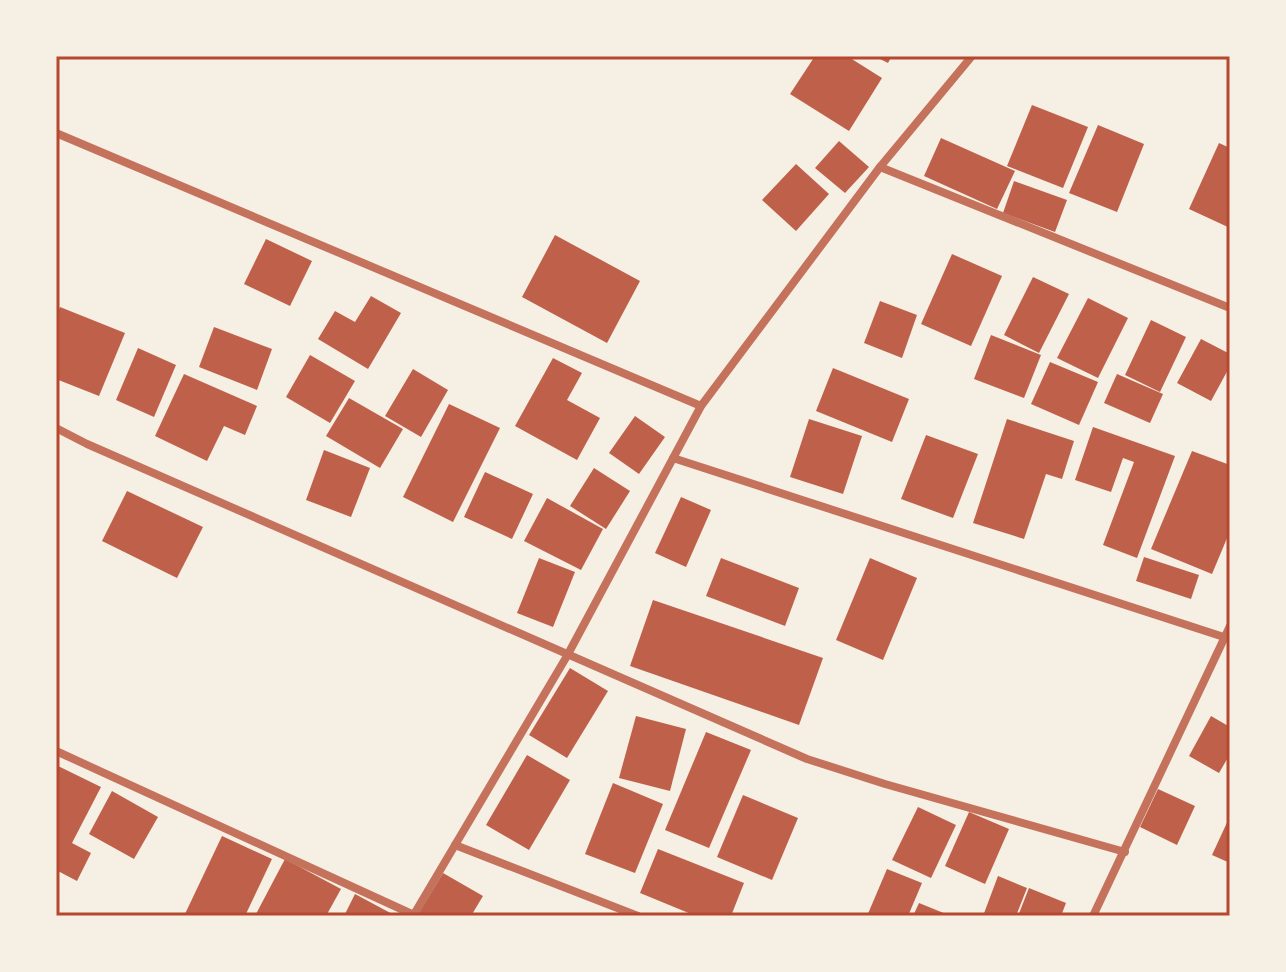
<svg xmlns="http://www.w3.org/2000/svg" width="1286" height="972" viewBox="0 0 1286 972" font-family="'Noto Serif',serif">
<rect width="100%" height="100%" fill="#f6efe4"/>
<g fill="#bf614a">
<polygon points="815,56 847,56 882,78 849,131 790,94"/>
<polygon points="874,56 892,56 888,63"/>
<polygon points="1032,105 1088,127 1063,188 1007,166"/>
<polygon points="1098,125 1144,144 1117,212 1069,193"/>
<polygon points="941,138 1015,171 997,209 924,176"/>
<polygon points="839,141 869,167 845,193 815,168"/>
<polygon points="1219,143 1230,148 1230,228 1189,209"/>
<polygon points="796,164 829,194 796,231 762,200"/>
<polygon points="1014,181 1067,200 1055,232 1003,213"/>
<polygon points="555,235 640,281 607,343 522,297"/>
<polygon points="266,239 312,261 290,306 244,284"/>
<polygon points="952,254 1002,276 971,346 921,324"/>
<polygon points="1033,277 1069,294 1039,353 1004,335"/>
<polygon points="371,296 401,313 368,369 318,339 335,311 355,322"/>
<polygon points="1088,298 1128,318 1098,378 1057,358"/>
<polygon points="880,301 917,315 902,358 864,343"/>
<polygon points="60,307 125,333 99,396 56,379 56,317"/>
<polygon points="1151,320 1186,337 1160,392 1125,375"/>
<polygon points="214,327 272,349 257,390 199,367"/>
<polygon points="991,335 1041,355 1024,398 974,379"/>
<polygon points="1201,339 1230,354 1230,366 1211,401 1177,383"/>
<polygon points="138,348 176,365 154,417 116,400"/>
<polygon points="310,355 355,381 330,423 286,397"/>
<polygon points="553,358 582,373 567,400 600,418 577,460 515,426"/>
<polygon points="1050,362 1098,382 1079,425 1031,404"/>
<polygon points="833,368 909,399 892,442 816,411"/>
<polygon points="413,369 448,390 421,437 385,416"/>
<polygon points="184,374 257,406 245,435 224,426 207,461 155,436"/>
<polygon points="1117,374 1163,394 1150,423 1104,403"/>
<polygon points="349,398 403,429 380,468 326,436"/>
<polygon points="449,404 500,428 453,522 403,497"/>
<polygon points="635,416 665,437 639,474 609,453"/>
<polygon points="809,419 862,436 843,494 790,477"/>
<polygon points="1007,419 1074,441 1062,479 1046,474 1024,539 973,523"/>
<polygon points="1093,427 1175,456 1137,558 1103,545 1134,462 1123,458 1111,492 1075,480"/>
<polygon points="926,435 978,454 953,518 901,499"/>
<polygon points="324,450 370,468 351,517 306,500"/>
<polygon points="1192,451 1230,465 1230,531 1212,574 1151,549"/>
<polygon points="594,468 630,491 606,529 570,506"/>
<polygon points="485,472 533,494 512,539 464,517"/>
<polygon points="127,491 203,527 177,578 102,541"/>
<polygon points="681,497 711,510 686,567 655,553"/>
<polygon points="547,498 603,529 581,570 524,541"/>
<polygon points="1144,557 1199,575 1191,599 1136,581"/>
<polygon points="539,558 575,572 553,627 517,613"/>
<polygon points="721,558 799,588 785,626 706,596"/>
<polygon points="870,558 917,578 883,660 836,640"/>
<polygon points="653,600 823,658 799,725 630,666"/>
<polygon points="570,668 608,691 567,758 529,735"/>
<polygon points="636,716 686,729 670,791 619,778"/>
<polygon points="1211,716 1230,727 1230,754 1219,773 1189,756"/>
<polygon points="706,732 751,750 709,848 665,830"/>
<polygon points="527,755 570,780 529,850 486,825"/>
<polygon points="56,765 101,787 72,843 91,853 77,881 56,870"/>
<polygon points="613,783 663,804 635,873 585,854"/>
<polygon points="1158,789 1195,806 1177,845 1140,827"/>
<polygon points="112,791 158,817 134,859 89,834"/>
<polygon points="743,795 798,818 772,880 717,857"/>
<polygon points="918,807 956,825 931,878 892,860"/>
<polygon points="969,812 1009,829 985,884 945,866"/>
<polygon points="1230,816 1230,863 1212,855"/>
<polygon points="222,836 272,859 245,916 184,916"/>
<polygon points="658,849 744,883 731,916 696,916 640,893"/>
<polygon points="285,859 341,889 326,916 260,916 256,914"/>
<polygon points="887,869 922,883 908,916 867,916"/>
<polygon points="443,873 483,896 471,916 417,916"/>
<polygon points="998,876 1027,888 1016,916 983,916"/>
<polygon points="1029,888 1066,903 1061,916 1018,916"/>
<polygon points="355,894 396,916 344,916"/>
<polygon points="919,903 951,916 913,916"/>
</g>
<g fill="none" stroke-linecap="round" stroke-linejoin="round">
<g stroke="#c5725c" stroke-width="8">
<polyline points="56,133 701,406"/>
<polyline points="880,167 1230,308"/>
<polyline points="56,428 87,444 807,759 885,784 1125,852"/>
<polyline points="673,458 1230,639"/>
<polyline points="56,751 414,915"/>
<polyline points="455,845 638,916"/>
<polyline points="413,916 567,656 701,406 880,167 972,56"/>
<polyline points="1093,916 1230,626"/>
</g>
</g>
<rect width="1286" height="972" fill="none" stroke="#f6efe4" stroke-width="116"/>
<rect x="58" y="58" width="1170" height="856" fill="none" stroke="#b5482f" stroke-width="3"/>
</svg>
